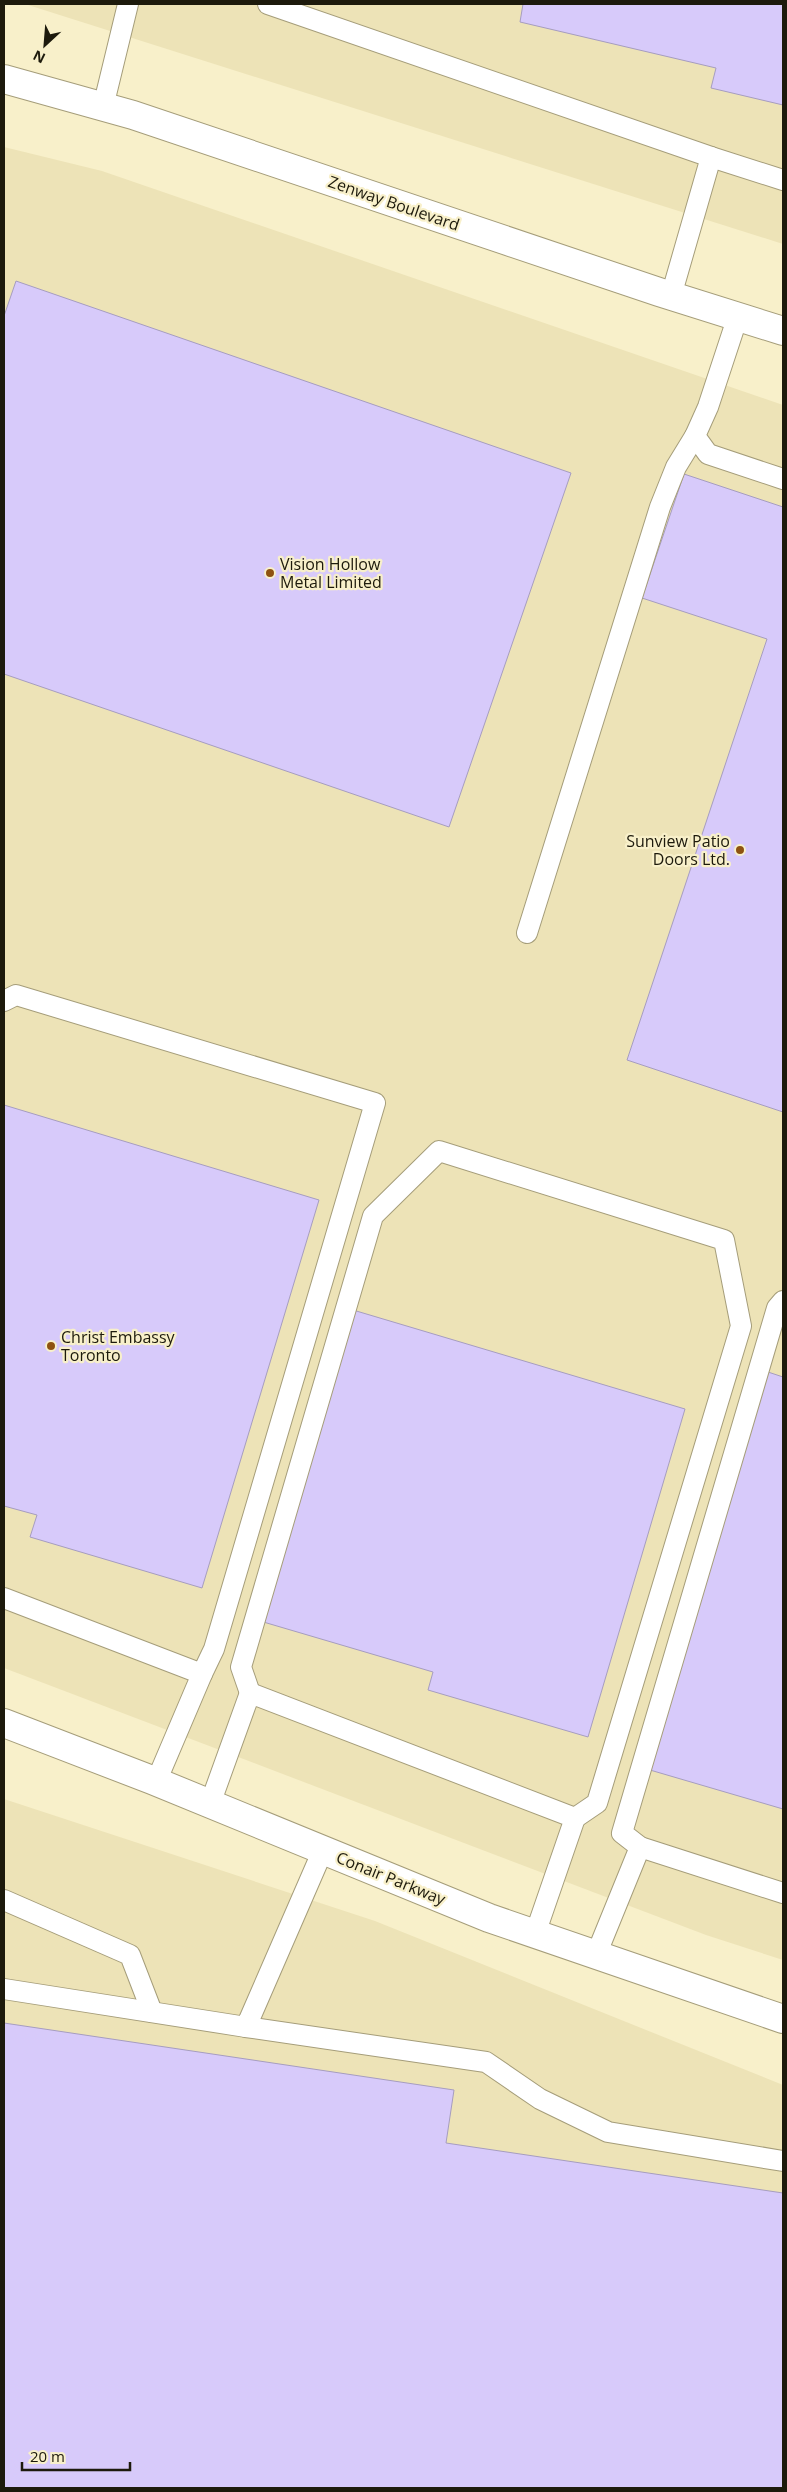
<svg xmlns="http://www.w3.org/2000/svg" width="787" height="2492" viewBox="0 0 787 2492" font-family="'Open Sans',sans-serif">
<rect width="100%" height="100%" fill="#f8f0ca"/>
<g fill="#ede3b7">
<polygon points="25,4 783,4 783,244"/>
<polygon points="4,147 102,171 783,405 783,1960 706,1935 4,1668"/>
<polygon points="4,1799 375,1921 783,2085 783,2488 4,2488"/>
</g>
<g fill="#d7cafa" stroke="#a69dbf">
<polygon points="523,4 783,4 783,105 711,88 716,68 520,22"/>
<polygon points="16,281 571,473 449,827 4,674 4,316"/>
<polygon points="684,474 783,507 783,1112 627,1060 767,639 642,598"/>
<polygon points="4,1105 319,1200 202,1588 30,1537 37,1515 4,1506"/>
<polygon points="353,1310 685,1409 588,1737 428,1690 433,1672 260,1621"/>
<polygon points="768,1372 783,1377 783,1809 650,1770"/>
<polygon points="4,2023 454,2090 446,2143 783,2193 783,2488 4,2488"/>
</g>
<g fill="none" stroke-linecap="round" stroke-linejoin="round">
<defs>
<g id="service">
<polyline points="268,4 711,157 671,296"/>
<polyline points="103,107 128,4"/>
<polyline points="711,157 783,180"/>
<polyline points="738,316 708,407 695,436 708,454 783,479"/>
<polyline points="527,933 660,507 676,467 695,436"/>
<polyline points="4,1001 16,995 375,1103 214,1649 202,1674"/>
<polyline points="4,1598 202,1674 156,1782"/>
<polyline points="250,1693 241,1667 373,1216 439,1151 724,1240 741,1326 597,1803 575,1818"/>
<polyline points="210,1804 250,1693 575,1818 535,1934"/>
<polyline points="640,1847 783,1893"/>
<polyline points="4,1900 130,1955 152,2012"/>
<polyline points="596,1955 640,1847 622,1833 777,1308 783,1301"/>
<polyline points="4,1989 246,2027 323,1850"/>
<polyline points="246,2027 486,2062 540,2099 608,2132 783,2161"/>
</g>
<polyline id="minor" points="4,1723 152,1780 489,1918 783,2019"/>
<polyline id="tertiary" points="4,79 133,115 659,292 783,331"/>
</defs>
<use href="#service" stroke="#a59d7a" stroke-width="22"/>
<use href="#minor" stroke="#a59d7a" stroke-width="30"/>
<use href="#tertiary" stroke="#a59d7a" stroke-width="30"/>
<use href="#service" stroke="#fff" stroke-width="20"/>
<use href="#minor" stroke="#fff" stroke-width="28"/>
<use href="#tertiary" stroke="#fff" stroke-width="28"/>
</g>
<g fill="#8e5210" stroke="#f8f0ca" stroke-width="2">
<circle cx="270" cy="573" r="5"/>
<circle cx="740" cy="850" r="5"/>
<circle cx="51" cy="1346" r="5"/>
</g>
<g text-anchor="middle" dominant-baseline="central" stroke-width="4.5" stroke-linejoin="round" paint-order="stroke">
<g font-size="16" fill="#1d1a0c" stroke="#f8f0ca">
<text transform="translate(394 203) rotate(19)">Zenway Boulevard</text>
<text transform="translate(391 1878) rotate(22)">Conair Parkway</text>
</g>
<g font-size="16" fill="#1d1a0c" stroke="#f8f0ca" text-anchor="start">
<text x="280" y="564">Vision Hollow<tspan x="280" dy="18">Metal Limited</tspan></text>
<text x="730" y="841" text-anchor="end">Sunview Patio<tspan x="730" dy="18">Doors Ltd.</tspan></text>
<text x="61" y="1337">Christ Embassy<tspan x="61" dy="18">Toronto</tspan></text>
</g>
</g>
<rect width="787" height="2492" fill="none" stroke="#1d1a0c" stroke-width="10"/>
<g transform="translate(45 45) rotate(206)" stroke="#f8f0ca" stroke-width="4" paint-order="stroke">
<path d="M0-4L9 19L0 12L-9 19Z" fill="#1d1a0c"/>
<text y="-8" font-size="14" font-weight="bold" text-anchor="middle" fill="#1d1a0c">N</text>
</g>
<path d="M22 2462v8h108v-8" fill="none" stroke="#1d1a0c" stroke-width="2.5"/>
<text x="30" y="2462" font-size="15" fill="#1d1a0c" stroke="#f8f0ca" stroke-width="4" paint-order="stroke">20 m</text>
</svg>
